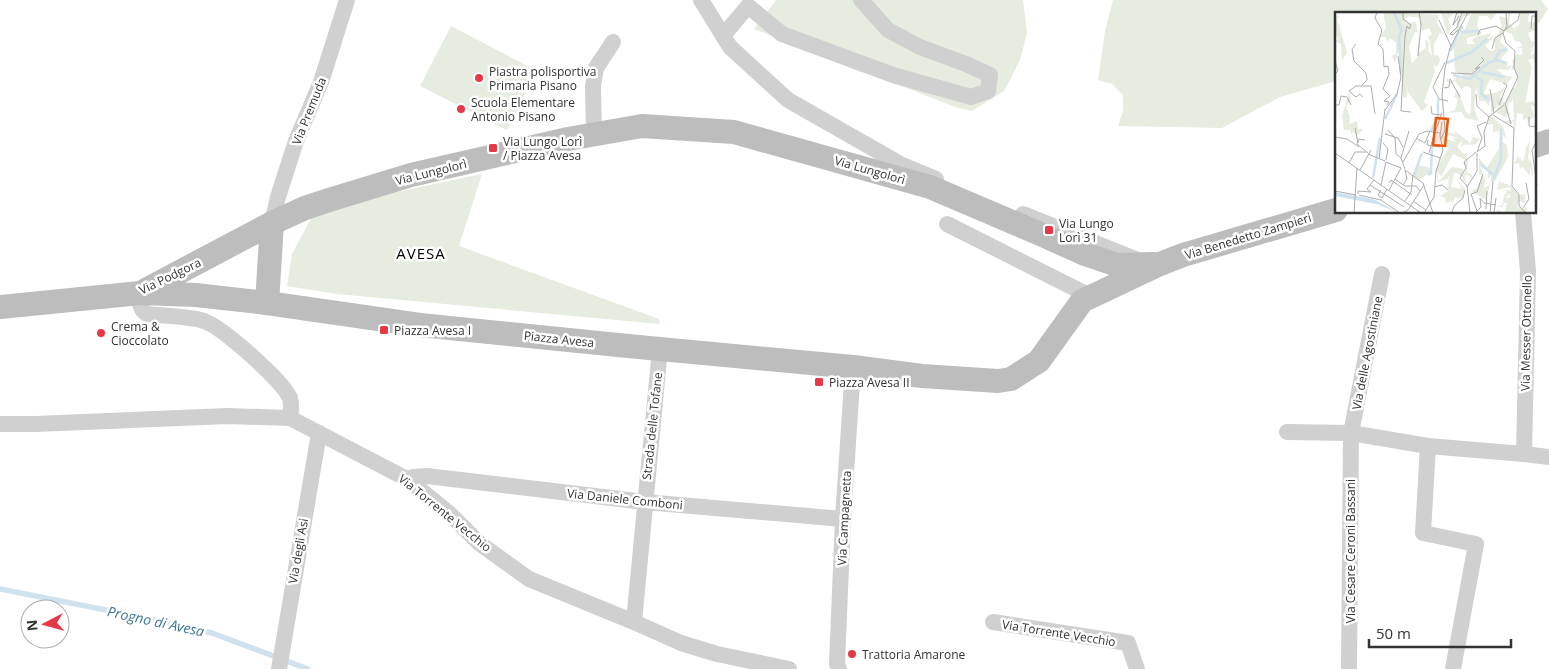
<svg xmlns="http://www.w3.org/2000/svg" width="1549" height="669" viewBox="0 0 1549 669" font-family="'Open Sans',sans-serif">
<rect width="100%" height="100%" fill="#fff"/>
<g fill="#e6ecdf">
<polygon points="776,0 1023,0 1027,33 1020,60 1004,91 972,111 958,108 754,29"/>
<polygon points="1113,0 1541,0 1548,9 1539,23 1535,24 1535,14 1336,14 1336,81 1280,97 1222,128 1118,126 1123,111 1123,95 1112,84 1098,80 1105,31"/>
<polygon points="451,26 537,71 507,130 420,86"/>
<polygon points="482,174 459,246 659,319 660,324 337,294 287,286 292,254 316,209"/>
</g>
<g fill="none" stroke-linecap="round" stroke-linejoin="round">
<polyline stroke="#cfe2ee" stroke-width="5.5" points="0,589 141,617 212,633 308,669"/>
<g stroke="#d0d0d0" stroke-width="16">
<polyline points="701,0 730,47 788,100 902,165 936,179"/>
<polyline points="723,36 748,6 782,34 893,75 971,97 988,91 990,75 966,64 920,47 888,30 861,0"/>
<polyline points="594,135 593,86 596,68 613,42"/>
<polyline points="1523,212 1528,271 1524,454"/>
<polyline points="1023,214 1140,261"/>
<polyline points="272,223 278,197 296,141 321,82 347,0"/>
<polyline points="947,224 1086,294"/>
<path d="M140,293C140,303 139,309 147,314C164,316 189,316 204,321C222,327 283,381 290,398C292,405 291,411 290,418"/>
<polyline points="0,424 36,424 227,416 290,418 407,479 450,514 479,543 529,579 634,622 681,643 717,654 789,669"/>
<polyline points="1287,432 1351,433 1428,446 1524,454 1549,457"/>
<polyline points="1428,446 1423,533 1476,544 1453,669"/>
<polyline points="407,479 413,477 427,476 645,502 843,519"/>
<polyline points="634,622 660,349"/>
<polyline points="993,622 1128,643 1137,669"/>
<polyline points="279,669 319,433"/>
<polyline points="839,669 837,664 843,519 853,367"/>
<polyline points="1349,669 1351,433 1382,274"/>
</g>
<g stroke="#bdbdbd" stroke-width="24">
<polyline points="1535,146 1549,141"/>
<polyline points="140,293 196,295 267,303 420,325 628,346 853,367 922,376 998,381 1011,379 1039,361 1082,301 1160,264 1183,255 1336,210"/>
<polyline points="267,303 272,223"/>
<polyline points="0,307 140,293 272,223 305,208 329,200 411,175 568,139 642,126 734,132 930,187 1038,233 1085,254 1117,265 1153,264"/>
</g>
</g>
<g fill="#e63946" stroke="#fff" stroke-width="2">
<circle cx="479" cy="78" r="5"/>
<circle cx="461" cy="109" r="5"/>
<rect x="488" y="143" width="10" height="10" rx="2.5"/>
<rect x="1044" y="225" width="10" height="10" rx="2.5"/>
<rect x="379" y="325" width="10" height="10" rx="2.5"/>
<circle cx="101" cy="333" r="5"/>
<rect x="814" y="377" width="10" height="10" rx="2.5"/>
<circle cx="852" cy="654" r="5"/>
</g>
<g text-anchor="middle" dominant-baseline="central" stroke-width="5" stroke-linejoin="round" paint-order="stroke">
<g font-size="12" fill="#333" stroke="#fff" text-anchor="start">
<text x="489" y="71">Piastra polisportiva<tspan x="489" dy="14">Primaria Pisano</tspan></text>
<text x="471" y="102">Scuola Elementare<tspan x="471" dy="14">Antonio Pisano</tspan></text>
<text x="503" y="141">Via Lungo Lorì<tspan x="503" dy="14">/ Piazza Avesa</tspan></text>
<text x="1059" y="223">Via Lungo<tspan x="1059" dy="14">Lorì 31</tspan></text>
<text x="111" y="326">Crema &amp;<tspan x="111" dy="14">Cioccolato</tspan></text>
<text x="394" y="330">Piazza Avesa I</text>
<text x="829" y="382">Piazza Avesa II</text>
<text x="862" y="654">Trattoria Amarone</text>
</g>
<g font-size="12" fill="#333" stroke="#fff">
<text transform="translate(309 111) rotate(-68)">Via Premuda</text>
<text transform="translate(870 170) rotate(16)">Via Lungolorì</text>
<text transform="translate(431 172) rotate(-14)">Via Lungolorì</text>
<text transform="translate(1248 236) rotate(-17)">Via Benedetto Zampieri</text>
<text transform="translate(170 276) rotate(-26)">Via Podgora</text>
<text transform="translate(1526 333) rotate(-89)">Via Messer Ottonello</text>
<text transform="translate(559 339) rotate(6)">Piazza Avesa</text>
<text transform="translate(1367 353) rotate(-79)">Via delle Agostiniane</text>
<text transform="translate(652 426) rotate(-84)">Strada delle Tofane</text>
<text transform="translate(625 499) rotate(6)">Via Daniele Comboni</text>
<text transform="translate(445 513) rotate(39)">Via Torrente Vecchio</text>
<text transform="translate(844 518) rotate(-87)">Via Campagnetta</text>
<text transform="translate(298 551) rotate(-80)">Via degli Asi</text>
<text transform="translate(1350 551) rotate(-90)">Via Cesare Ceroni Bassani</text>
<text transform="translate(1059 633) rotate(9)">Via Torrente Vecchio</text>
</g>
<g font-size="14" font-style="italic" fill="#3f7597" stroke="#fff">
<text transform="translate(156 621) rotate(12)">Progno di Avesa</text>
</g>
<g font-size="15" letter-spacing="1" fill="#000" stroke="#fff">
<text x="421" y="253">AVESA</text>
</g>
</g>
<g transform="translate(1335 12)">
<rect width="201" height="201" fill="#fff"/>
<path d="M48,0L104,3L102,11L109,23L105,21L99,32V43L104,44L105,49L102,55L98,54L100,59L89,90L93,93L87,99L73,80V69L72,86L68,85L65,42L63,40L60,51L57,44L61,42V30L55,26L52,31L51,25H45L51,16ZM74,4L84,6L87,19L94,16L97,22L93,25L95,30L97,44L93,38L94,30L90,27L91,36L84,41V24L82,45L77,52L74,35L80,20L83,21L81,10L71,11L70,7ZM106,0L118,2L113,7L116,15L113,24ZM122,0L124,2L123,9L128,0H135V4H129L124,14L128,15L129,19L137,0L162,1L156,8L152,4H144L142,14L147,22L132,26V32H140L137,29L140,25L156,21L153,27L158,24L157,27L150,34L156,39L160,38V27L167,15L164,4L173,6V0H180L175,2L174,11L179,17L184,12L185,0H194L193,10H202L201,18L193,21L196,29L200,30L195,43L202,41L201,49L200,52L198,46L193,48L197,55L190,91L198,89L201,94H196L199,104L193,111L192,106L188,108V102L182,101L180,119L178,109L176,112L168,109L179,108L178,86L175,92L173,90L174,102L177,101L174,103L171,102L172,106L161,100L164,91L156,103V86L154,94L150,89H144L141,74L139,97L144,109L130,106L127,100L110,101L120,98L123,87L119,85L121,80L123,79L131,100L134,103L136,99V76L131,74L126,77L120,69L116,73L111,69L113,65L114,72L123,64L125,67L132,66L120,59L119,37L115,40L128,17L117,22L122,15ZM169,19L177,22L180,29L185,30L187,34L181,36H187V43L182,42L177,49L178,52L176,58L179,57L183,66L180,76L178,75L171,90H167L169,87L165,85L170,75L163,80L148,83L155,67L171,72L178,65L168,63L162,57L174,58L177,53L172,55L173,50L165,47L174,38L165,30ZM5,4L2,7L12,40L7,49L6,32L0,29L4,27L0,22V5ZM14,80L16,88L11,94L15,105L14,112L22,109L23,117H28L23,123L17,120L19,130L15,118H9L7,104ZM156,103L168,115L172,127L168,123L167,130L172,133L173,145L160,169L155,170L157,162L153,167V159L145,154L150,168L149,177L155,172L151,188L136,179L142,176L147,163H144V146L152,156L164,136L165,116L162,125L163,119L158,120V112L151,113ZM120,119L135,131L138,125L145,127L141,132L134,133L131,131L132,135L130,132L126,135L127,129L122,134L128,142L132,141L133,149L118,142L106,165L102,159L104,169L117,155L129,157L128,165L131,157L129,150L133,149L132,160L137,163V165L134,167L136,164L130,163L131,171L123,161H119L116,175L127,177L123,169L130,177L127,187L119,185V189L111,191L110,186L105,184L113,179L114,164L110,170L111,167L103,170L101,157L114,135L110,134L109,126L121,130L118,126H124L114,123L110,125L114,120L120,122ZM192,129L191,136L195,129L193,146L197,152L198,166L195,155V164L188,155L185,157L184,151L179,152L183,144L185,148L186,144V149L189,148ZM83,153L96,156V160L84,168L79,164ZM164,169L176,174L183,183L190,182V191L184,189L182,195L192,196L191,201H160L163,198L170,201L172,191H169L167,196L163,194L167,193L169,185L175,186V183L173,181V184L168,185L172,179H165L176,178L174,175L162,178Z" fill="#e6ecdf" fill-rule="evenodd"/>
<path d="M0,180L38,187L64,201L41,192L0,184Z" fill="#cfe2ee"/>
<path fill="none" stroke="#cfe2ee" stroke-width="2.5" d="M59,0L67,19L64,24L66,62M126,20L144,19M115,39L127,14M160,47L165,39L172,37M112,51L137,40L152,27M146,60L170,65M118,63L135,67L153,51L161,48L171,51M141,65L147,69L146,81L154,88M50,107L62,82M96,119L103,104V87M146,152L158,163M79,163L87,141M93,163L96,161L97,135M38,166L45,126M158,168L166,148V116"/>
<path fill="none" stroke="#adadad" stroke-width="1" d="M42,0L40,6L47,18L43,32L48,37L49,55L53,54L54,62L48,77L55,84L49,89L54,90L52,93M68,0V7L76,13L74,17L72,14L70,24L66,99L76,100M122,0L118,13L124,4M171,0L172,14L168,21L171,31L180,39L179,56L183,65L170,92L176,112M104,8L116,34M196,17L197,4H202M123,18L118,23L115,22L122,15L127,0M170,18L183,8L185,0M143,23L145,18L161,14L169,19M21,32L17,37L19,49L31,61L32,68L27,73M157,37L160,26L168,21M83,44L86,13L84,0M0,48L3,59L0,62M110,50L98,75L104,87L113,89M116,61L137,62L145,55L140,57L149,48L146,45M109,76L114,75L115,67L125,85M155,77L159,101M141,82L142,94L154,105M28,85L25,82L21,85L14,79L21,74H36L40,102M0,93H4L6,84L12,85L16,93M164,93L172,73L168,71M96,94L97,102L106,103M50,98L62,82L66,65L63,44M158,103L179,116L177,174L184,183V194L191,201M194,105V114L202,115M20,116L23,131M53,118L60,126L61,142L66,146L70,157M50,122L63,126L68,135M0,125L12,127L24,135M81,126L90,131L95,119M98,126L107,101M106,127L110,118L107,83L110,56L115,36L133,0M30,128L24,127L22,132L33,141M93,128L92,133L105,135M202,129L197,138L202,174M48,131L53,137L51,148M88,140L105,146M142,140L150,134L149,120L154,105L169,93M142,140L147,126L142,114L151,110M0,141L86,201M94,141L98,126M33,142L50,149M66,146L74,119M44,147L50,97M51,150L66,156M68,150L84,122L92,119L105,121M14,151L20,140H31M25,158L36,138M70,158L88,171L98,201M60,167L70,174H81L85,179M54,171L56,168L77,183M35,173L69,195M46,173L51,150M68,173L72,167L70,158M99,175L107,173L113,178M132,175L142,159V141M46,178L43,183L47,186L52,177M54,178L66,156M0,179L21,183M23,182V179L36,180L32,177L39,168M24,183L46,188L65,201M70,189L76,180L78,163M78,189L91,198M188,196L194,187L191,171M151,197L152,179M142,199L136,182L142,180L148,162M19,201L22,156M67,201L73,198L89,173M89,201L99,185L101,159L108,138L105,124L107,110M117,201L119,194L128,186L130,178M135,201L132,174L125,166L131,156L129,150L141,140M140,201L146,195L145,186L149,191L161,193M155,201L158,169M159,201L161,186"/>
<path fill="#e8590c" fill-opacity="0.15" stroke="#e8590c" stroke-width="2.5" d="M101,106L113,107L110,134L98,133Z"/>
<rect width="201" height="201" fill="none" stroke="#333" stroke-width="2.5"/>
</g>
<g transform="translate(45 624) rotate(264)"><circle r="24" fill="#ffffff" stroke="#adadad"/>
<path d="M0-4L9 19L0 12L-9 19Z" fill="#e63946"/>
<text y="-8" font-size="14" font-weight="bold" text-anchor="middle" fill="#333333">N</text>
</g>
<path d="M1369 639v8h142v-8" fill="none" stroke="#333333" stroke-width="2.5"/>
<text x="1376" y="639" font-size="15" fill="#333333" stroke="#ffffff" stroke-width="4" paint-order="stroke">50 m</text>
</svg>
